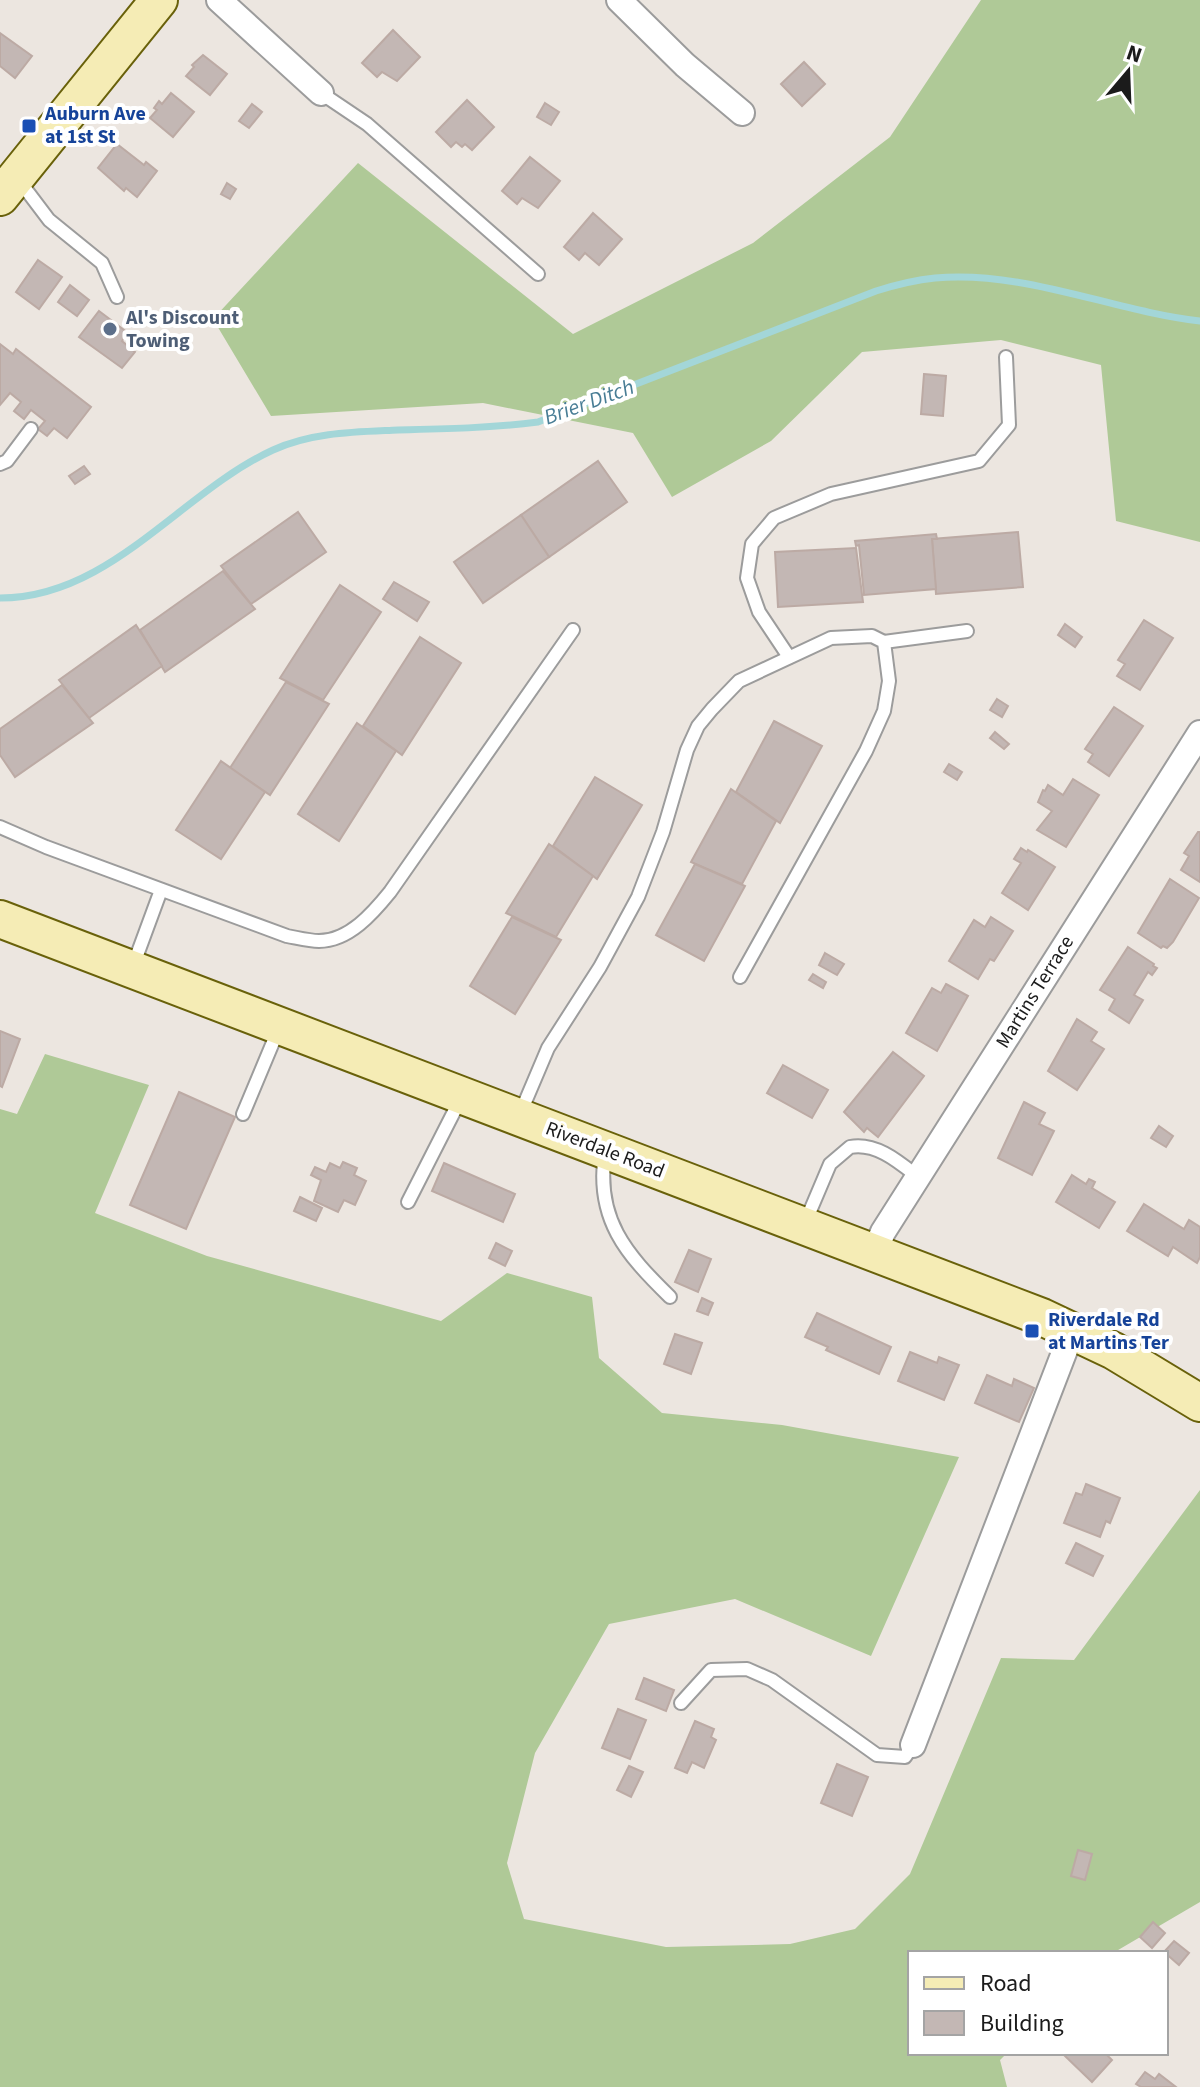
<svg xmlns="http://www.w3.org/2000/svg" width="1200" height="2087" viewBox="0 0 1200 2087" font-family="'Source Sans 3',sans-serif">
<rect width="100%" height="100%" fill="#ece6e0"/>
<g fill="#afc997">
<polygon points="981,0 1200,0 1200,542 1116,521 1101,365 1001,340 862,352 771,441 672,497 633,433 483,403 271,416 213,319 358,163 573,334 753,243 890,137"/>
<polygon points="45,1054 149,1085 95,1213 207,1256 441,1321 507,1273 592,1297 599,1358 662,1413 782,1425 959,1457 871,1656 735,1599 609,1624 535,1753 507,1863 524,1919 666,1947 790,1944 855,1929 910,1874 1001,1658 1074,1660 1200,1490 1200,1902 1113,1953 910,1953 910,2053 1007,2053 1000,2060 1007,2087 0,2087 0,1109 17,1114"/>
</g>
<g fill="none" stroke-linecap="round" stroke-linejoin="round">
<path stroke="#a3d6d8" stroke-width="7" d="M0,598C110,598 181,492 273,450C313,432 356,432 398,430C445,429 491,428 538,422L876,291C895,285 915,280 935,278C1026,270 1112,311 1200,321"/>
</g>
<g fill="#c3b7b4" stroke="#bcaaa4" stroke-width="2">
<polygon points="393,30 420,57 397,81 382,72 377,77 362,63"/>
<polygon points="0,33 32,56 15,78 0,66"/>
<polygon points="203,55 227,74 210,95 186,76 194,67 192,65"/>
<polygon points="804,62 825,84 802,106 781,84"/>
<polygon points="171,93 194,112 173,137 150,118 157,110 154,108 159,101 162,104"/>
<polygon points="467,100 494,127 472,150 465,144 462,147 456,142 451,147 436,132"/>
<polygon points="545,103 559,112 551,125 537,117"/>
<polygon points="252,104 262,112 249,128 239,121"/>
<polygon points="117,144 144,165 146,162 157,171 137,197 126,188 124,191 98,168"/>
<polygon points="530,157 560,181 538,208 522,198 517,204 502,191"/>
<polygon points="227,183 236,189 230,199 221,194"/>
<polygon points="593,213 622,239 599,265 585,253 579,260 564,247"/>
<polygon points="38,260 62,277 39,309 16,292"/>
<polygon points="70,285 89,300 77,316 58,302"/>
<polygon points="99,311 128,333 122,341 135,352 122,368 79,337"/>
<polygon points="0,344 13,354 16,349 91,407 67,438 54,428 47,436 38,429 45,421 31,410 24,419 14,411 21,402 10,393 0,405"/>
<polygon points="924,374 946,376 943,416 921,414"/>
<polygon points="598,461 627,502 549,557 521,515"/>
<polygon points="84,466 90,474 75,484 69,476"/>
<polygon points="298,512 326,552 251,604 221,566"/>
<polygon points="521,515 549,557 483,603 454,562"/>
<polygon points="1018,532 1023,587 936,594 932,539"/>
<polygon points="936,534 937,539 932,539 936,589 864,595 859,545 856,546 855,541"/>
<polygon points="856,548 863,602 778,607 775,552"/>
<polygon points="223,571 255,609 165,672 140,630"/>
<polygon points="394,582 429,602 417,621 383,599"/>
<polygon points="340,585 381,612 323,700 280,678"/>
<polygon points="1144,620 1173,638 1140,690 1117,676 1125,664 1118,660"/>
<polygon points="1065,624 1082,637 1075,647 1058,635"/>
<polygon points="136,625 162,666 89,718 59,680"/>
<polygon points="420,637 461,663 402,755 363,726"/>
<polygon points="286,682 329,704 270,795 230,768"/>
<polygon points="62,685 93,723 15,777 0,755 0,729"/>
<polygon points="997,699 1008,706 1002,717 990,710"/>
<polygon points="1114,707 1143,726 1109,776 1088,762 1093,754 1085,749"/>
<polygon points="774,721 822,746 780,823 736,792"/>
<polygon points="357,723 396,751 339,841 298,814"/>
<polygon points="995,732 1009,744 1004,749 990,738"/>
<polygon points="221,761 265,792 221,859 176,830"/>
<polygon points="949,764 962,772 957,780 944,772"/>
<polygon points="595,777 642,805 597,879 553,846"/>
<polygon points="1073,779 1099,795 1066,847 1037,830 1052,811 1038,802 1043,790 1045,791 1048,785 1063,795"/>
<polygon points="731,789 776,821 742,884 691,862"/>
<polygon points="1198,832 1200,832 1200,882 1181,870 1189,856 1184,853"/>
<polygon points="549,844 593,876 556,937 506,913"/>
<polygon points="1021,848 1027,852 1028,850 1055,867 1028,910 1002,893 1021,863 1014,859"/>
<polygon points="695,864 745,886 704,961 656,935"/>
<polygon points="1170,879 1199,898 1173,942 1167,948 1163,946 1161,948 1138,933"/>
<polygon points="512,917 561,940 515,1014 470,986"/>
<polygon points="991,917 1013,931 994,961 990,959 978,979 949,961 974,920 985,927"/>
<polygon points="1128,947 1154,964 1153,966 1157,968 1152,975 1148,972 1134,995 1143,1000 1129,1023 1109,1010 1115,999 1100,990"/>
<polygon points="825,953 844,964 837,975 819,965"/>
<polygon points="813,974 826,982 823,988 809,980"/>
<polygon points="946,984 968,996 937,1051 906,1033 932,988 941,993"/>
<polygon points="1077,1019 1097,1032 1091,1041 1104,1049 1077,1090 1048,1071"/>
<polygon points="0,1031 20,1039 2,1087 0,1086"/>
<polygon points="893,1052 924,1076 878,1137 867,1128 864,1132 844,1112"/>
<polygon points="783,1065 828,1090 812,1118 767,1093"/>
<polygon points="179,1092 235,1117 186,1229 130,1205"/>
<polygon points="1024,1102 1045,1113 1039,1124 1054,1131 1032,1175 998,1158"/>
<polygon points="1159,1126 1173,1136 1166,1147 1151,1138"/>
<polygon points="343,1162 357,1168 354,1175 366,1181 355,1205 344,1200 338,1212 314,1201 321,1180 311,1175 315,1167 326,1172 330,1163 340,1168"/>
<polygon points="444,1163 515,1194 503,1222 432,1191"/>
<polygon points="1072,1175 1086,1184 1089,1179 1095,1182 1092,1188 1115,1202 1099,1228 1056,1202"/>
<polygon points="300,1197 322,1208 316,1221 294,1211"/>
<polygon points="1144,1204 1184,1229 1189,1220 1200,1227 1200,1257 1197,1263 1173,1247 1168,1256 1127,1231"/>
<polygon points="496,1243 512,1251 505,1266 489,1258"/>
<polygon points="689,1250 711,1259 698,1292 675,1282"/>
<polygon points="702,1298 713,1303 708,1315 697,1311"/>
<polygon points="817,1313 891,1347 879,1374 826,1350 828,1347 805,1337"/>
<polygon points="675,1334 702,1343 691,1374 664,1364"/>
<polygon points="910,1352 937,1363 939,1357 959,1365 944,1400 898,1381"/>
<polygon points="987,1375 1012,1386 1014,1379 1034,1388 1019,1422 975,1403"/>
<polygon points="1086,1484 1120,1498 1110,1523 1106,1521 1100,1537 1064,1523 1076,1493 1082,1495"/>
<polygon points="1076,1543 1103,1556 1093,1576 1066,1563"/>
<polygon points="644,1678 674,1690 666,1711 636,1699"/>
<polygon points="618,1709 646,1720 630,1759 602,1748"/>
<polygon points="695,1721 714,1729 711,1737 716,1740 704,1768 692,1762 687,1773 675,1768"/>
<polygon points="837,1764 868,1777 852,1816 821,1803"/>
<polygon points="629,1766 643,1772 631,1797 617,1790"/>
<polygon points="1078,1850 1092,1854 1085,1880 1071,1876"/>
<polygon points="1153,1922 1165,1933 1152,1948 1140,1937"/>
<polygon points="1174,1941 1189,1953 1179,1965 1164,1952"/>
<polygon points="1068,2053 1105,2053 1112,2060 1092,2082 1065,2056"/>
<polygon points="1145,2072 1155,2079 1159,2074 1176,2087 1141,2087 1136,2084"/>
</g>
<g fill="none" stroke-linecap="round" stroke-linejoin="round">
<defs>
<g id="lane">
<polyline points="321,93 367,124 538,274"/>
<polyline points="18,179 49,220 102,263 117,297"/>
<polyline points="0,464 7,461 31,429"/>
<polyline points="884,642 967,631"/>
<polyline points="789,657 759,612 747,578 752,544 774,518 831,494 979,461 1009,425 1006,357"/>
<path d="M0,827L46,847L287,936C298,938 309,941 319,941C349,941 373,913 390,892L573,630"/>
<polyline points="133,966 161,890"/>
<polyline points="243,1114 279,1028"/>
<polyline points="520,1114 548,1048 600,967 638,897 663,832 687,750 698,726 712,709 739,681 831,638 872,636 884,642 889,681 884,711 866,751 740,977"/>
<path d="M605,1153C595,1219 626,1254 670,1297"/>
<polyline points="408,1202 461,1098"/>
<path d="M805,1223L830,1164L850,1147C876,1142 899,1162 918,1177"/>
<polyline points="681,1703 711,1670 747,1669 772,1680 877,1755 905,1757 913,1745"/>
</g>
<g id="street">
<polyline points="219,0 321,93"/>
<polyline points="619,0 685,65 742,113"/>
<polyline points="874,1253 883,1232 1200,733"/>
<polyline points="913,1745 1072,1332"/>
</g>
<g id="secondary">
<polyline points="0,197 159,0"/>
<polyline points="0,919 1042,1317 1114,1351 1200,1403"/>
</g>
</defs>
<use href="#lane" stroke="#9c9c9c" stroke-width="16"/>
<use href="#street" stroke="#9c9c9c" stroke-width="28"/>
<use href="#secondary" stroke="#69610a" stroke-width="40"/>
<use href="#lane" stroke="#fff" stroke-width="12"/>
<use href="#street" stroke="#fff" stroke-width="24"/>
<use href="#secondary" stroke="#f5ecb5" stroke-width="36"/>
</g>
<g fill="#1a4fb4" stroke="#fff" stroke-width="3">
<rect x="21" y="118" width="16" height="16" rx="4"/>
<rect x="1024" y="1323" width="16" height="16" rx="4"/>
</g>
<circle fill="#5c6f8a" stroke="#fff" stroke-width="3" cx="110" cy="329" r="8"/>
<g text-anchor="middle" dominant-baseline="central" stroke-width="8" stroke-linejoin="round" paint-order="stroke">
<g font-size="20" font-weight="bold" fill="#164399" stroke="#fff" text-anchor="start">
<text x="45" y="114">Auburn Ave<tspan x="45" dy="23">at 1st St</tspan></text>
<text x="1048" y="1320">Riverdale Rd<tspan x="1048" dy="23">at Martins Ter</tspan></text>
</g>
<g font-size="20" font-weight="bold" fill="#4e5e75" stroke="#fff" text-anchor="start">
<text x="126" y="318">Al's Discount<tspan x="126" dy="23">Towing</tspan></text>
</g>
<g font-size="20" fill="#1b1b1b" stroke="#fff">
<text transform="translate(1035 992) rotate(-58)">Martins Terrace</text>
<text transform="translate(605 1150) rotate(21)">Riverdale Road</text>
</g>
<g font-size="22" font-style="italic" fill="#487d95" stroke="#fff">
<text transform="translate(589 402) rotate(-20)">Brier Ditch</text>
</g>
</g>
<rect x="908" y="1951" width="260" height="104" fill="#ffffff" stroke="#a4a4a4" stroke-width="2"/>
<rect x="924" y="1977" width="40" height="12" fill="#f5ecb5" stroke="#a4a4a4" stroke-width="2"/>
<text x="980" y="1991" font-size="24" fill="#1b1b1b">Road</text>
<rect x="924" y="2011" width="40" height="24" fill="#c3b7b4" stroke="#a4a4a4" stroke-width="2"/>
<text x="980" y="2031" font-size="24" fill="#1b1b1b">Building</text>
<g transform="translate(1128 72) rotate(19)" stroke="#ffffff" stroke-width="6" paint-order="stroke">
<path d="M0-6L14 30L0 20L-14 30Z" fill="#1b1b1b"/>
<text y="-12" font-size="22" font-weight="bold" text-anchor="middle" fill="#1b1b1b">N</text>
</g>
</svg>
